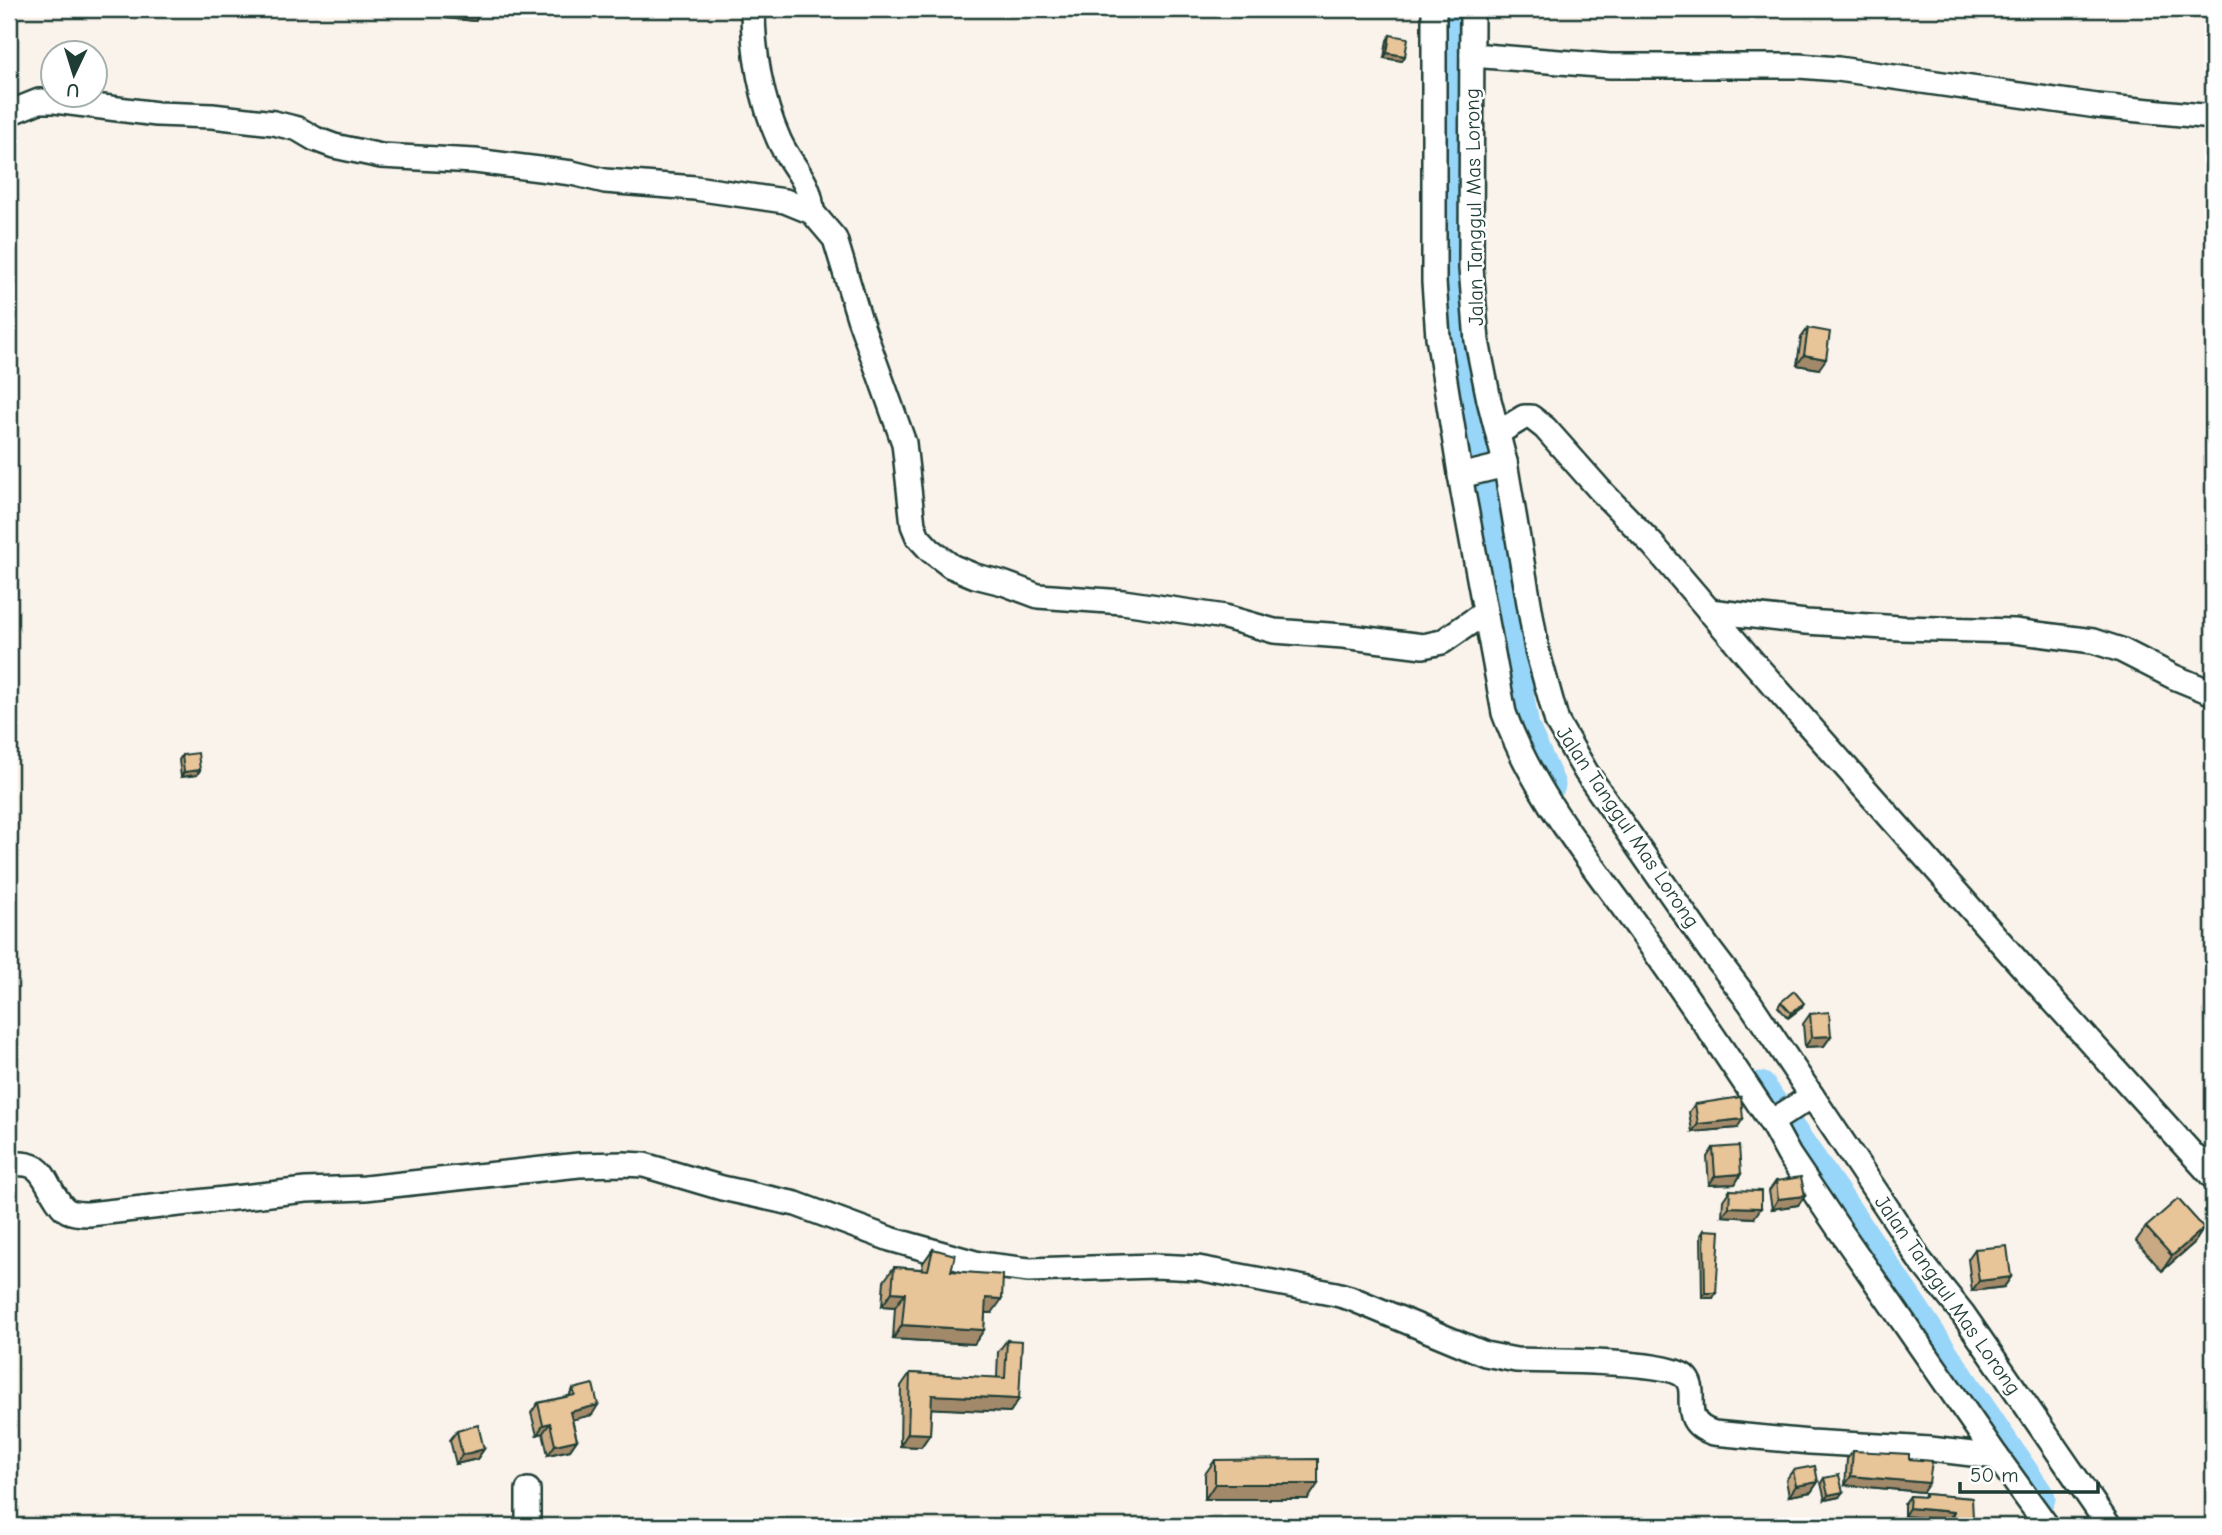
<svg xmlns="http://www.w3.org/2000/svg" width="2222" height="1535" viewBox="0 0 2222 1535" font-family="'Comic Neue',sans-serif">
<rect width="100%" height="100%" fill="#faf3eb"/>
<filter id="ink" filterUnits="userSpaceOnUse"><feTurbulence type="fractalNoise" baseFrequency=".0143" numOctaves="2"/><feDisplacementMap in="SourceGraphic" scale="14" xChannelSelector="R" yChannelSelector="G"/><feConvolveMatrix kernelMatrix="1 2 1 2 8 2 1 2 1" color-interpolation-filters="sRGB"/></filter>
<g filter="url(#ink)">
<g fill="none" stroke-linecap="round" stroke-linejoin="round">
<g stroke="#97d5f9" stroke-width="33">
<polyline points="1452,9 1450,220 1452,325 1493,547 1523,728 1549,785"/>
<polyline points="1760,1088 1869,1245 2039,1498"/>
</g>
<defs>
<g id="minor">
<path d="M753,9C753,52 761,100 779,140C791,167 811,180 812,212"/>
<path d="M1434,9V282L1438,337L1463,492L1504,713C1533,792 1587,857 1636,925C1683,990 1727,1056 1771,1122"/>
<polyline points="1472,9 1471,268 1477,341 1489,400 1505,462 1537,650 1557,722 1586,772 1709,949 1750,1003 1899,1226 1918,1258 1963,1314 2109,1526"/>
<polyline points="1472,55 1610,66 1799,66 1838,69 2097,106 2213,117"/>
<polyline points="9,113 39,101 55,101 157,114 212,116 274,123 298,129 315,139 334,146 381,156 475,161 572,173 605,181 695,188 785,201 812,212 835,239 859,318 904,443 913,525 918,537 930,550 951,566 975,576 1003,583 1038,596 1123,602 1225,617 1274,631 1343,636 1423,646 1442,642 1484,613"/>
<polyline points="1498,433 1524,417 1531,417 1545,428 1600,490 1653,545 1753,662 2019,963 2213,1177"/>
<polyline points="1460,476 1493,468 1505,462"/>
<polyline points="1709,611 1806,622 1901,628 2014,631 2093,641 2121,650 2174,677 2213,693"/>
<polyline points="1812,1096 1771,1122 1789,1155 1839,1229 1997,1457"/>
<path d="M9,1164C43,1161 41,1175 57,1199C60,1203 62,1208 68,1211C74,1214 82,1214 89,1214L306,1190L365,1188L579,1165L623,1164L644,1165L722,1188L796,1204L890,1239L979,1264L1029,1270L1155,1266L1198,1268L1336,1294L1350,1298L1485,1354L1516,1360C1546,1361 1665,1360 1684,1376C1702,1391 1675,1421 1714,1433L1810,1442L1930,1449L1997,1457L2047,1526"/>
<polyline points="528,1490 528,1526"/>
</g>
</defs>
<use href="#minor" stroke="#1f3d34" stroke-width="28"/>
<use href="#minor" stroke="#fff" stroke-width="23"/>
</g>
<g fill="#c8a984" stroke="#1f3d34" stroke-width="2">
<polygon points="445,9 482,9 475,21 445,18"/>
<polygon points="1390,35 1405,56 1402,61 1384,58 1387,40"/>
<polygon points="1808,328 1819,369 1797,365 1801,338"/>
<polygon points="182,755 200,770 197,775 181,777 179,760"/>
<polygon points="1781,1002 1801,1008 1788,1018 1778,1007"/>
<polygon points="1810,1014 1831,1036 1824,1046 1805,1047 1803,1024"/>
<polygon points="1695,1104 1737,1128 1692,1132 1689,1112"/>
<polygon points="1713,1148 1741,1174 1735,1184 1709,1185 1707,1157"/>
<polygon points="1776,1181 1805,1196 1798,1205 1772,1209 1769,1191"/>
<polygon points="1730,1190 1754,1218 1722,1216 1723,1200"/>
<polygon points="2146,1227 2204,1228 2194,1243 2162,1271 2136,1241"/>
<polygon points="1704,1230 1713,1298 1702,1298 1701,1235"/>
<polygon points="933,1249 951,1271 992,1313 985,1313 984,1330 974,1344 893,1339 895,1307 882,1306 884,1281 894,1267 922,1269 923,1263"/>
<polygon points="1975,1249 2011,1277 2004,1287 1972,1291 1968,1259"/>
<polygon points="1007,1340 1019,1399 1010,1412 931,1408 930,1434 921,1447 900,1446 901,1386 910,1373 997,1378 998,1352"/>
<polygon points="573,1389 592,1415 572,1419 577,1440 570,1450 548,1455 543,1433 537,1435 531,1413 538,1403 569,1396"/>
<polygon points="457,1431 484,1449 477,1459 456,1464 450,1440"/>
<polygon points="1853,1451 1909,1459 1923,1492 1845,1485 1847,1459"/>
<polygon points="1215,1460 1308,1499 1205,1499 1205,1474"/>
<polygon points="1793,1470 1818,1482 1811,1492 1789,1496 1786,1480"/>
<polygon points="1824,1478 1839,1497 1825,1500 1821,1483"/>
<polygon points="1925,1494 1972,1498 1948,1526 1948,1520 1904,1516 1904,1504 1910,1496 1924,1497"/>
</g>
<g fill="#a2896b" stroke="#1f3d34" stroke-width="2">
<polygon points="451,9 482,11 475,21 445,18"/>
<polygon points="1387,53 1405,56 1402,61 1384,58"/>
<polygon points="1804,355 1826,359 1819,369 1797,365"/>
<polygon points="200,770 197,775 181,777 184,772"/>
<polygon points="1804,1003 1801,1008 1788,1018 1791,1013"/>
<polygon points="1831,1036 1824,1046 1805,1047 1812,1037"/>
<polygon points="1743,1119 1737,1128 1692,1132 1698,1124"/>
<polygon points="1741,1174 1735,1184 1709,1185 1715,1176"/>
<polygon points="1805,1196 1798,1205 1772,1209 1778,1199"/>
<polygon points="1729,1207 1761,1208 1754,1218 1722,1216"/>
<polygon points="2204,1228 2194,1243 2162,1271 2172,1256"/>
<polygon points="2011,1277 2004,1287 1972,1291 1979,1281"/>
<polygon points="892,1292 905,1293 895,1307 882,1306"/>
<polygon points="1705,1293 1716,1293 1713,1298 1702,1298"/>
<polygon points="986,1298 1002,1299 992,1313 976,1312"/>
<polygon points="902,1325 984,1330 974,1344 893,1339"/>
<polygon points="932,1395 1019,1399 1010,1412 923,1408"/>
<polygon points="598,1405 592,1415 563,1422 570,1412"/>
<polygon points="550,1423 543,1433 537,1435 543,1425"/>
<polygon points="908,1433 930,1434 921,1447 900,1446"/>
<polygon points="577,1440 570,1450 548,1455 555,1445"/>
<polygon points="484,1449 477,1459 456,1464 462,1455"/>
<polygon points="1851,1476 1929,1483 1923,1492 1845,1485"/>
<polygon points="1818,1482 1811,1492 1789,1496 1796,1486"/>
<polygon points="1215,1484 1318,1484 1308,1499 1205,1499"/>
<polygon points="1843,1492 1839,1497 1825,1500 1828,1495"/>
<polygon points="1909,1508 1954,1512 1948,1520 1904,1516"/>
<polygon points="1954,1518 1973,1518 1968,1526 1948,1526"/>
</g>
<g fill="#e8c499" stroke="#1f3d34" stroke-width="2">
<polygon points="453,9 482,9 482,11"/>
<polygon points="1390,35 1408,38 1405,56 1387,53"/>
<polygon points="1808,328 1830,332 1826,359 1804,355"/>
<polygon points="198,753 200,770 184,772 182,755"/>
<polygon points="1794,991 1804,1003 1791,1013 1781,1002"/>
<polygon points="1829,1012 1831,1036 1812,1037 1810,1014"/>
<polygon points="1741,1097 1743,1119 1698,1124 1695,1104"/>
<polygon points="9,1133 12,1145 9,1146"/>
<polygon points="1739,1146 1741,1174 1715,1176 1713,1148"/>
<polygon points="1801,1177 1805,1196 1778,1199 1776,1181"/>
<polygon points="1730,1190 1761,1191 1761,1208 1729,1207"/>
<polygon points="2178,1199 2204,1228 2172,1256 2146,1227"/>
<polygon points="1704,1230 1720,1231 1716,1293 1705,1293"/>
<polygon points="2007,1246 2011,1277 1979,1281 1975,1249"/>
<polygon points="933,1249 955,1255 951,1271 1003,1275 1002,1299 986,1298 984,1330 902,1325 905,1293 892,1292 894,1267 928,1270"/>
<polygon points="1007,1340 1022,1341 1019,1399 932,1395 930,1434 908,1433 910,1373 1005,1378"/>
<polygon points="593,1384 598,1405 570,1412 577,1440 555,1445 550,1423 543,1425 538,1403 575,1395 573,1389"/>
<polygon points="478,1425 484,1449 462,1455 457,1431"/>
<polygon points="1853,1451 1909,1454 1909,1459 1932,1461 1929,1483 1851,1476"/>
<polygon points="1318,1459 1318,1484 1215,1484 1215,1460"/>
<polygon points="1815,1466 1818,1482 1796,1486 1793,1470"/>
<polygon points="1839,1475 1843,1492 1828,1495 1824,1478"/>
<polygon points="1925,1494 1972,1498 1973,1518 1954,1518 1954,1512 1909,1508 1910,1496 1925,1497"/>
</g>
</g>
<g text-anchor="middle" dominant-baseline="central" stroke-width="5" stroke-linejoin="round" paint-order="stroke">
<g font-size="21" fill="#1f3d34" stroke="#fff">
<text transform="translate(1474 207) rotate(-91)">Jalan Tanggul Mas Lorong</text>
<text transform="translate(1628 827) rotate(56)">Jalan Tanggul Mas Lorong</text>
<text transform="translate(1948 1295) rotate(55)">Jalan Tanggul Mas Lorong</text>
</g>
</g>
<rect width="2222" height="1535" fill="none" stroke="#fff" stroke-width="35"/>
<rect x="18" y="18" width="2187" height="1500" fill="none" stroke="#1f3d34" stroke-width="2.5" filter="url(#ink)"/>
<g transform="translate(74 74) rotate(184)"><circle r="33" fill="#ffffff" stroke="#a5b1ae" stroke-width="2"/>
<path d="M0-5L12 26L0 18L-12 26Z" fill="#1f3d34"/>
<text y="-10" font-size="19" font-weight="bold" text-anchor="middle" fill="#1f3d34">U</text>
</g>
<path d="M1960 1482v10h138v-10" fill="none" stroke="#1f3d34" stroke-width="3.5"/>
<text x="1970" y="1482" font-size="21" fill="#1f3d34" stroke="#ffffff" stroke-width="5" paint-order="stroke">50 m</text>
</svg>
